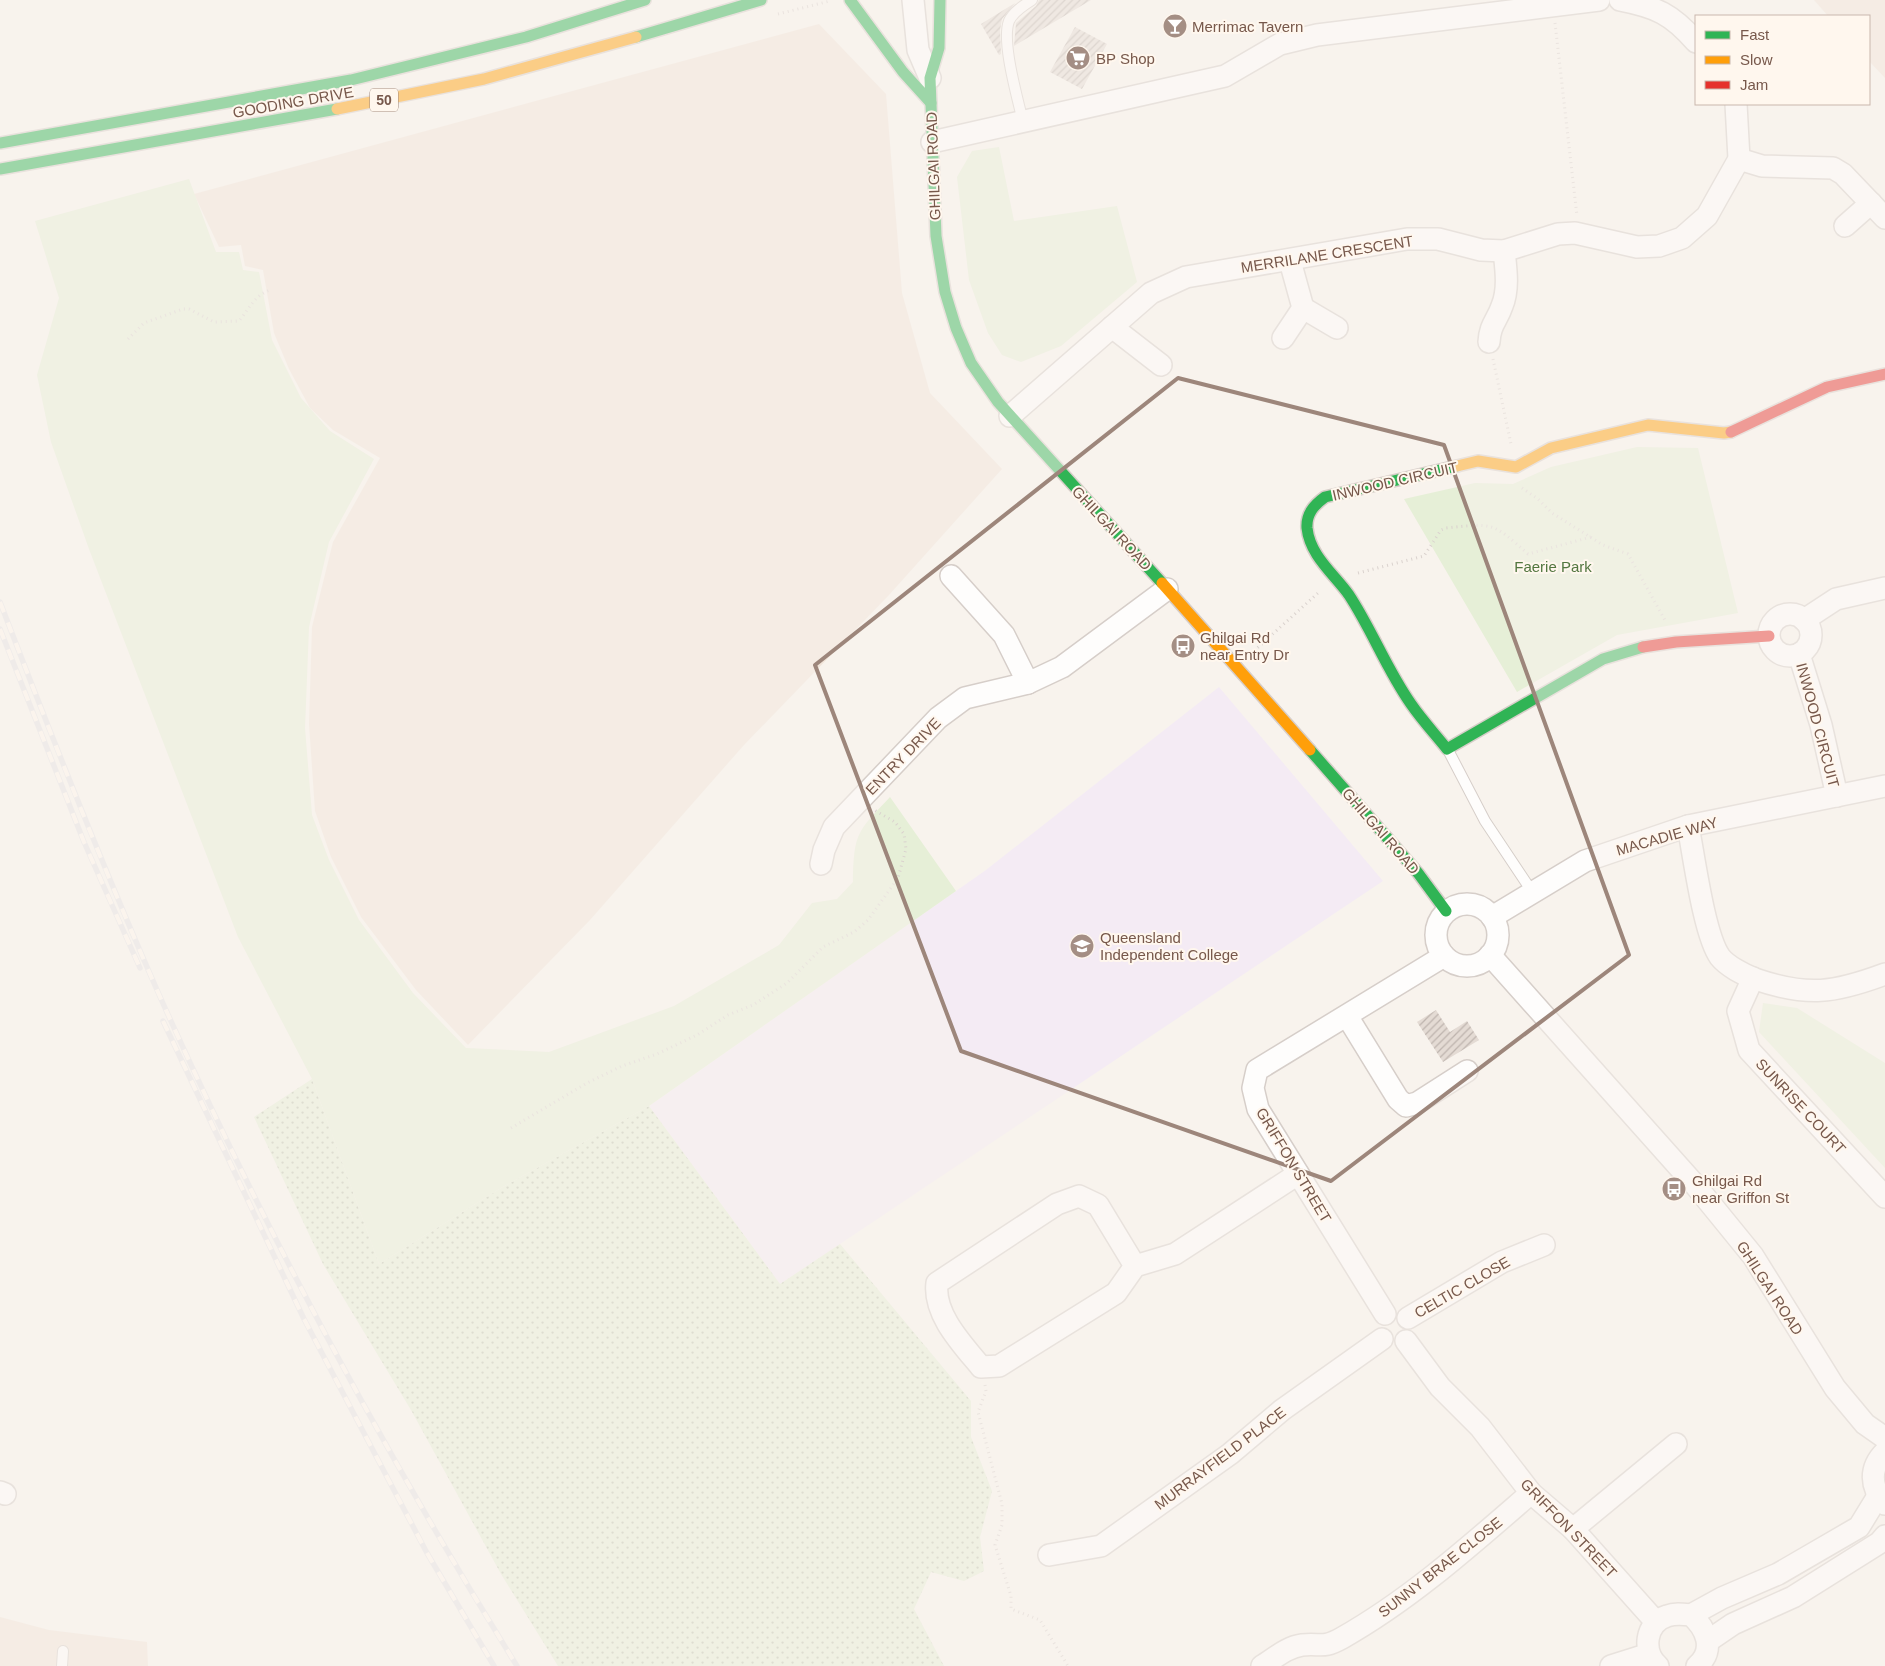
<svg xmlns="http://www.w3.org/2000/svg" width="1885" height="1666" viewBox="0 0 1885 1666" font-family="Arial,sans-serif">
<defs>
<pattern id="grass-dots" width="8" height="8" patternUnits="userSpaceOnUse" patternTransform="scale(1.25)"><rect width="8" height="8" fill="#e6efd7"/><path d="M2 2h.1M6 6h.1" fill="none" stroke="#bfc4b0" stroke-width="1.8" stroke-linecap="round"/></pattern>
<pattern id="building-hatch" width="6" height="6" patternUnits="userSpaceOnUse" patternTransform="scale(1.25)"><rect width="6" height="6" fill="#e4dbd4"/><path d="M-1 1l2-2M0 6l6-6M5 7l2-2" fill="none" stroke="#beb4ae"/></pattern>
</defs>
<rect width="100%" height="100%" fill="#f8f3ed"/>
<g fill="#f1e5da">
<polygon points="1814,0 1885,0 1885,78 1869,61 1869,16 1828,16"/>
<polygon points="819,24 886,94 902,293 930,393 1002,469 889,595 744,745 590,920 468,1045 416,990 361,917 331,857 315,811 309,724 312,627 333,542 380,458 333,430 310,408 289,369 274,333 263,270 245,266 241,245 219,247 194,194"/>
<polygon points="0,1617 49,1630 147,1642 148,1666 0,1666"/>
</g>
<polygon fill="#f4ebf4" points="1219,687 1383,881 780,1284 649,1106 986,870"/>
<polygon fill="url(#grass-dots)" points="312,1079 379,1264 501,1188 649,1106 780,1284 840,1244 971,1401 971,1437 992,1491 980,1537 984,1571 964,1581 931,1572 914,1609 944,1666 558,1666 501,1574 411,1410 323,1264 254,1117"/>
<g fill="#e6efd7">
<polygon points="999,147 1014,221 1117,206 1137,282 1061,346 1021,362 1002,355 988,333 969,280 957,177 972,151"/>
<path d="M189,179L216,252H239L243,270L259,272L272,340L301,398L330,431L374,459L329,542L309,627L305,728L312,815L329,860L359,920L413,993L466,1048L549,1052L674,1006L779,945L812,903L837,899L853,882C854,833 857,832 890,797L956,891L649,1106L501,1188L379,1264L312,1079L238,937L89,549L51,442L37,375L59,298L35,221Z"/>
<polygon points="1637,447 1698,448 1738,613 1617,635 1517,692 1404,499 1475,483 1513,484 1551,467"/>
<polygon points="1763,1003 1797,1008 1885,1063 1885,1168 1759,1032"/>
</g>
<g fill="url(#building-hatch)">
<polygon points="1039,0 1091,0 1014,46 1016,23 1036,6"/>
<polygon points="1015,3 1002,19 1000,30 1001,54 999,55 981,24"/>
<polygon points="1075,27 1107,44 1082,89 1050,72"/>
<polygon points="1436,1010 1450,1032 1467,1021 1479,1040 1443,1062 1417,1022"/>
</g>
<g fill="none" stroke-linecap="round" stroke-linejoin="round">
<defs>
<g id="lane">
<path d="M1023,122C1018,99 1001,42 1009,21C1013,12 1024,5 1032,0"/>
<polyline points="1448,750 1485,821 1533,893"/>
<polyline points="62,1666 63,1651"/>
</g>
<g id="street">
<polyline points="913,0 918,50 930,78"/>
<path d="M1620,0C1656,7 1672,14 1696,42"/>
<polyline points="932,142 1225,76 1280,44 1317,35 1599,0"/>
<polyline points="1739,159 1762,166 1833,168 1843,174 1885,218"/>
<polyline points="1845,226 1871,203"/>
<polyline points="1303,308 1337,328"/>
<polyline points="1112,327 1161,365"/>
<polyline points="1283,338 1303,308 1290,261"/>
<path d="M1489,342C1490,324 1497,321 1502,306C1509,289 1506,269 1504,251"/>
<polyline points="1010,416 1151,293 1186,277 1407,239 1438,239 1481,250 1504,251 1558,234 1575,233 1637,247 1659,246 1682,238 1707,216 1739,159 1736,104"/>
<polyline points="951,576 1004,635 1028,683"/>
<circle cx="1790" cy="635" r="21"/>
<polyline points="1804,620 1836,599 1885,588"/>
<polyline points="1799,654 1821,725 1837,796"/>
<path d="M1688,826C1694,856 1704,935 1720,957C1727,966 1744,975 1755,979C1808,997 1834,993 1885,974"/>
<polyline points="821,864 824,850 834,827 938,718 965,698 1028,683 1062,667 1167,589"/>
<circle cx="1467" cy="935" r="31"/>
<polyline points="1492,917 1585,861 1688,826 1885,786"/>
<polyline points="1490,955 1696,1186 1753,1256 1835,1388 1865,1424 1885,1438"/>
<polyline points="1753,978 1738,1011 1749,1050 1885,1197"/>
<polyline points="1347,1016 1398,1099 1406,1106 1417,1103 1467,1071"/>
<path d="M1135,1266L1098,1205L1079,1196L1057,1204L937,1283C933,1314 962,1344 981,1367L999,1366L1116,1293L1135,1266L1175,1254L1298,1174"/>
<polyline points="1385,1314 1258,1109 1253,1088 1257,1070 1444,956"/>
<polyline points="1408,1318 1502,1262 1544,1245"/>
<polyline points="1406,1341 1440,1387 1480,1427 1531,1493 1573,1529 1656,1622"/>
<path d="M1885,1452C1869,1468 1870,1487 1885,1504"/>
<polyline points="0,1492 5,1494"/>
<polyline points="1573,1529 1676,1444"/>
<polyline points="1049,1555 1101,1546 1230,1454 1282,1410 1382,1339"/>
<polyline points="1691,1615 1722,1598 1778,1574 1859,1527 1878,1496"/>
<polyline points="1708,1641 1733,1624 1793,1597 1879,1543 1885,1536"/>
<path d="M1262,1666C1275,1658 1287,1647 1302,1645C1322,1643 1322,1649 1342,1638C1411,1599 1471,1545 1531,1493"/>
<polyline points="1611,1666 1649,1654"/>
<path d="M1658,1666C1642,1652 1645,1623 1667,1616C1675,1613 1682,1614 1691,1615C1706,1628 1716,1650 1697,1666"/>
</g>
<g id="fast">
<polyline points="850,0 903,72 931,103"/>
<polyline points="940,0 939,48 930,78 936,236 945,292 956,328 971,363 998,402 1162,583"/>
<polyline points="636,37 761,0"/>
<polyline points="0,143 351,80 526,37 645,0"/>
<polyline points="0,169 337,109"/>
<path d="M1457,466L1325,497C1314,505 1306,514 1307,528C1310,556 1334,574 1349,595C1372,630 1387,670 1411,704C1422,720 1435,734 1447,749L1603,659L1643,647"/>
<polyline points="1310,750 1418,873 1446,911"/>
</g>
<g id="slow">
<polyline points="337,109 484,79 636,37"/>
<polyline points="1457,466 1478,461 1516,467 1551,448 1648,425 1724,433 1731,432"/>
<polyline points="1162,583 1310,750"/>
</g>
<g id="jam">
<polyline points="1731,432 1827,387 1885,374"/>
<polyline points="1643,647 1676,642 1769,636"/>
</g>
</defs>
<use href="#lane" stroke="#d6cec9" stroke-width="12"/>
<use href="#street" stroke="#d6cec9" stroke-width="24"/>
<use href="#fast" stroke="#d7cec9" stroke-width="14"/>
<use href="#slow" stroke="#d7cec9" stroke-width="14"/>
<use href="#jam" stroke="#d7cec9" stroke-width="14"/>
<g stroke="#dad2ce" stroke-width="3" stroke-dasharray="1 4" stroke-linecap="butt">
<polyline points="778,14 830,1"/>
<polyline points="1555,23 1577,216"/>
<path d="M128,339L144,323L183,309H189L214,322L239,321C249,309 255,295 270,290"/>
<polyline points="1493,359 1511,444"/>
<polyline points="1522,488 1538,499 1552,513 1603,545 1628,554 1666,622"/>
<path d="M1358,573L1424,556L1441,530L1446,528C1494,523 1492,522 1528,554L1591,537"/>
<polyline points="1254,651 1318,593"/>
<polyline points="511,1128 587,1083 622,1066 657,1054 697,1035 728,1015 753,1005 787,983 823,947 854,932 868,920 898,878 906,849 904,834 895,822 874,810"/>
<polyline points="985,1385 986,1391 978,1412 1002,1504 1002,1525 995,1545 1011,1596 1011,1609 1040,1620 1068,1666"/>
</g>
<use href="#lane" stroke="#fefdfc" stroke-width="10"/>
<use href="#street" stroke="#fefdfc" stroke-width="21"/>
<use href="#fast" stroke="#30b455" stroke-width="11"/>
<use href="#slow" stroke="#ff9f0a" stroke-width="11"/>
<use href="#jam" stroke="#e5322d" stroke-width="11"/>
<defs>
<g id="rail">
<path d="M0,602C51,735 103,868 161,999C264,1229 384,1452 517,1666"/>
<polyline points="0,629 84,842 140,968"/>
<polyline points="163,1021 304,1319 427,1553 494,1666"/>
</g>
</defs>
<use href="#rail" stroke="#e5e3e5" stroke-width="5.5"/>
<use href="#rail" stroke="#fff7ee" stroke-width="4" stroke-dasharray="11" stroke-linecap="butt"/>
</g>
<path d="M0 0H1885V1666H0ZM1178,378L1444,445L1629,955L1331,1181L961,1051L815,665Z" fill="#f8f3ed" fill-opacity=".55" fill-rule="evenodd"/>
<path fill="none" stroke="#9d867b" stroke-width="4" stroke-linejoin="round" d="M1178,378L1444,445L1629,955L1331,1181L961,1051L815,665Z"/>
<defs>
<symbol id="bar-disc" viewBox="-11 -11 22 22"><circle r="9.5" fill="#a48e84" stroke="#fff7ee"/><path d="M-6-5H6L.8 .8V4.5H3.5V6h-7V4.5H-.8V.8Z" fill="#fff"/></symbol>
<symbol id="supermarket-disc" viewBox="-11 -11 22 22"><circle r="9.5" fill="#a48e84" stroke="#fff7ee"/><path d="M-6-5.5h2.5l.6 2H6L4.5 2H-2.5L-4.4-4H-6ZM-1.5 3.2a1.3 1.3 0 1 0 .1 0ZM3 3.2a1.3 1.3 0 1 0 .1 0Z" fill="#fff"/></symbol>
<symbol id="bus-disc" viewBox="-11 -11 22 22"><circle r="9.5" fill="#a48e84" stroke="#fff7ee"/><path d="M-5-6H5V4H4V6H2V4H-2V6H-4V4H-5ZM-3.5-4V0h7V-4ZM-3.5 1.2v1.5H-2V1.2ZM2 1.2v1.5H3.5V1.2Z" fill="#fff"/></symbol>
<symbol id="school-disc" viewBox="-11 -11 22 22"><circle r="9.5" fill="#a48e84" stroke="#fff7ee"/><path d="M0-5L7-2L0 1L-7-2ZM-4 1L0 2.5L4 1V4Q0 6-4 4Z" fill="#fff"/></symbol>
</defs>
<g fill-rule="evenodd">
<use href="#bar-disc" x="1161" y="12" width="28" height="28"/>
<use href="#supermarket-disc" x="1064" y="44" width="28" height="28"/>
<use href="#bus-disc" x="1169" y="632" width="28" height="28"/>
<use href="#school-disc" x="1068" y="932" width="28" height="28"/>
<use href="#bus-disc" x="1660" y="1175" width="28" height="28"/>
</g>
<g text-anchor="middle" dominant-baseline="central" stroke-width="4" stroke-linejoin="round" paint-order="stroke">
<rect fill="#fff7ee" stroke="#a0887c" stroke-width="1" x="370" y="88.5" width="28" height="23" rx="4"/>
<g font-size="14" font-weight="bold" fill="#77584b">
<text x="384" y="100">50</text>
</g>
<g font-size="15" fill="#77584b" stroke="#fff7ee" text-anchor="start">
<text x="1192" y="26">Merrimac Tavern</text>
<text x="1096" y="58">BP Shop</text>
<text x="1200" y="637">Ghilgai Rd<tspan x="1200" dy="17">near Entry Dr</tspan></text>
<text x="1100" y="937">Queensland<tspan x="1100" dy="17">Independent College</tspan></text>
<text x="1692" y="1180">Ghilgai Rd<tspan x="1692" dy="17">near Griffon St</tspan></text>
</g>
<g font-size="15" fill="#77584b" stroke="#fff7ee">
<text transform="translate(293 102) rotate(-10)">GOODING DRIVE</text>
<text transform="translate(933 166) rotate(-92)">GHILGAI ROAD</text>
<text transform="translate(1327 254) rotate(-9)">MERRILANE CRESCENT</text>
<text transform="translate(1395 481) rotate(-13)">INWOOD CIRCUIT</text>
<text transform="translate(1112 528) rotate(47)">GHILGAI ROAD</text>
<text transform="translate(1818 725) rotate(75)">INWOOD CIRCUIT</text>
<text transform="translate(903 756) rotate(-46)">ENTRY DRIVE</text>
<text transform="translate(1381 831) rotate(49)">GHILGAI ROAD</text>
<text transform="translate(1667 836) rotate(-16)">MACADIE WAY</text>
<text transform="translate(1801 1106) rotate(47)">SUNRISE COURT</text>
<text transform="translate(1294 1165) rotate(59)">GRIFFON STREET</text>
<text transform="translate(1462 1287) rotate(-30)">CELTIC CLOSE</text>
<text transform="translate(1770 1288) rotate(57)">GHILGAI ROAD</text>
<text transform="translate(1220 1458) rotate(-37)">MURRAYFIELD PLACE</text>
<text transform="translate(1569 1528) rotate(46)">GRIFFON STREET</text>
<text transform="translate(1440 1567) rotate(-38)">SUNNY BRAE CLOSE</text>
</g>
<g font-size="15" fill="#537740" stroke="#fff7ee">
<text x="1553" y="566">Faerie Park</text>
</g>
</g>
<rect x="1695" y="15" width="175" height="90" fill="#fff7ee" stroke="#c9b7ad"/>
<rect x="1705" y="31" width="25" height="8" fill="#30b455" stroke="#c9b7ad"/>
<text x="1740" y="40" font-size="15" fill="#77584b">Fast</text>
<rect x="1705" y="56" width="25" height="8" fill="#ff9f0a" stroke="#c9b7ad"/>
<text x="1740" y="65" font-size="15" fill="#77584b">Slow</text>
<rect x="1705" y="81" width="25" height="8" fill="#e5322d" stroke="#c9b7ad"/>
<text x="1740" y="90" font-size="15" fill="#77584b">Jam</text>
</svg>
